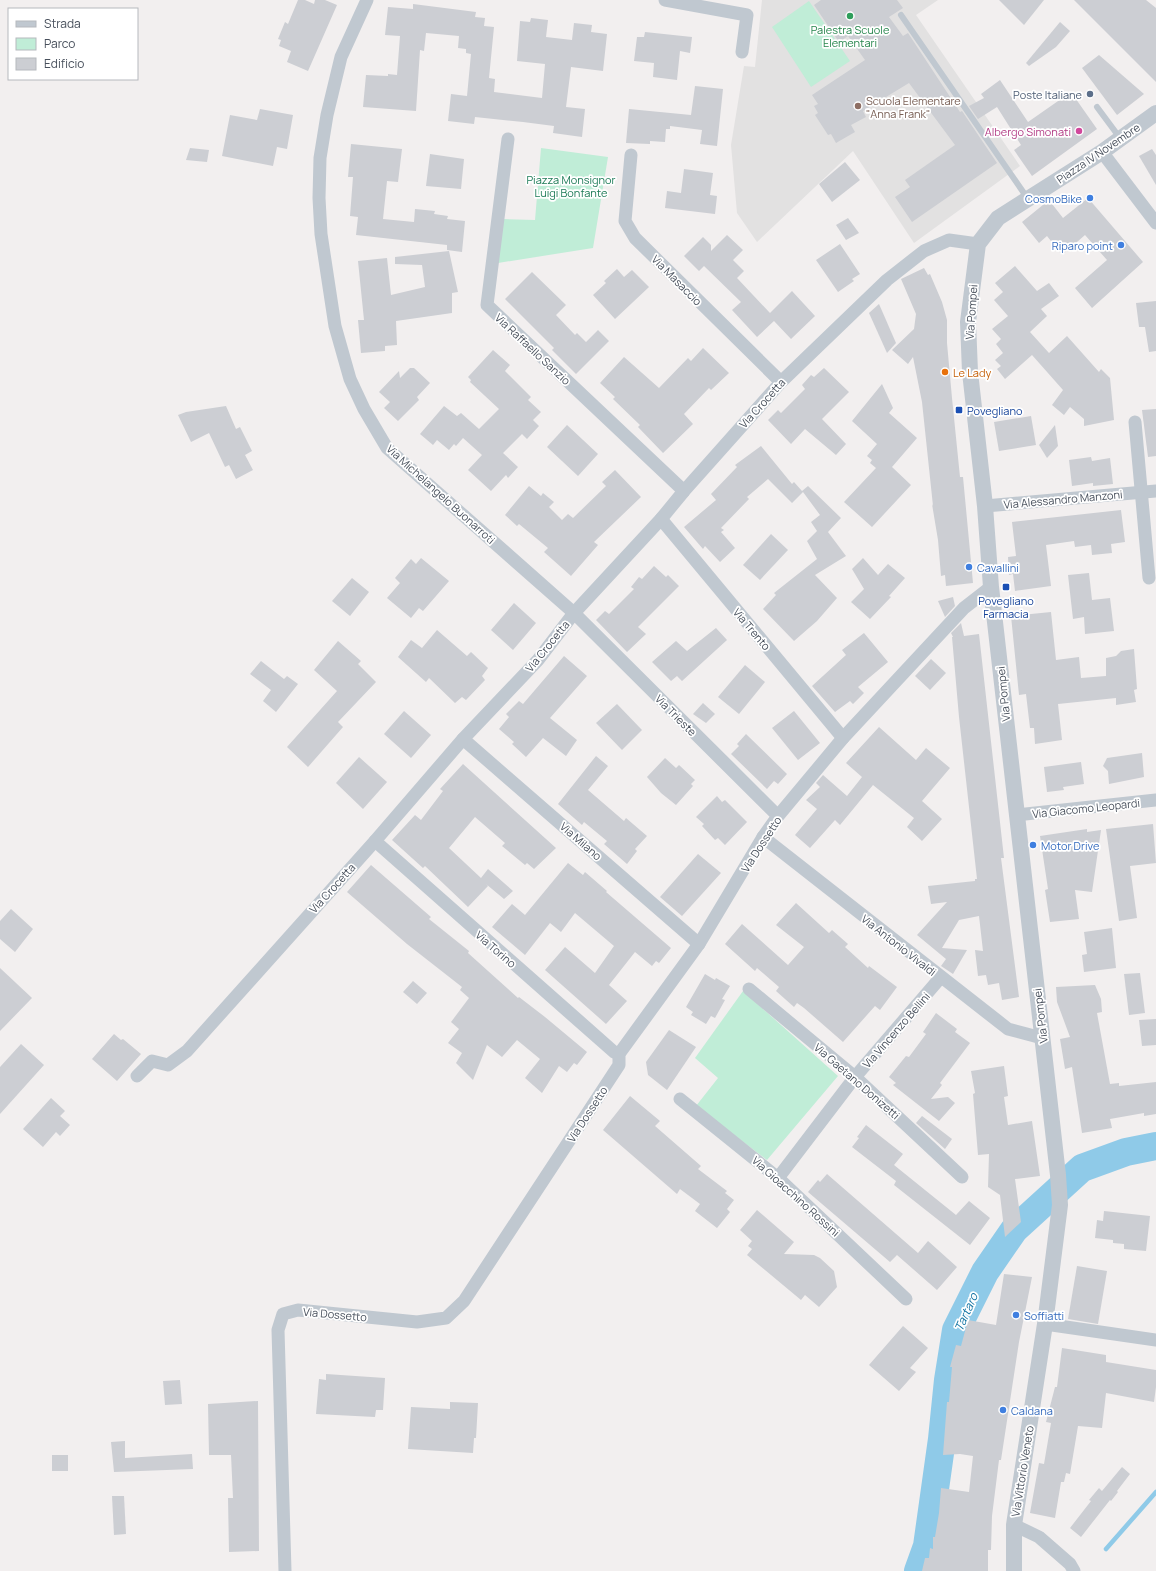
<svg xmlns="http://www.w3.org/2000/svg" width="1156" height="1571" viewBox="0 0 1156 1571" font-family="Manrope,sans-serif">
<rect width="100%" height="100%" fill="#f2efef"/>
<polygon fill="#e2e1e1" points="762,0 938,0 916,15 1020,166 914,243 853,151 757,242 737,213 731,145 744,66 755,67"/>
<g fill="#c0edd7">
<polygon points="809,1 850,61 811,87 772,27"/>
<polygon points="541,148 608,157 593,248 498,263 503,219 535,220"/>
<polygon points="743,991 838,1076 767,1160 696,1106 718,1078 695,1058"/>
</g>
<g fill="none" stroke-linecap="round" stroke-linejoin="round">
<polyline stroke="#8fcae8" stroke-width="4.5" points="1106,1549 1156,1492"/>
<polyline stroke="#8fcae8" stroke-width="28" points="918,1571 927,1546 942,1439 948,1380 956,1330 985,1272 1014,1230 1082,1168 1126,1152 1156,1146"/>
</g>
<g fill="#ccced3">
<polygon points="298,0 305,0 314,4 315,0 325,0 337,5 308,71 287,62 291,51 279,46 281,40 278,39 285,22 288,24"/>
<polygon points="821,0 897,0 903,8 889,17 903,36 908,33 960,112 962,111 997,163 912,222 895,197 910,187 905,180 955,145 909,83 863,111 866,117 851,125 855,132 836,143 831,134 828,135 815,115 818,113 814,106 818,104 812,95 865,60 848,36 839,42 814,5"/>
<polygon points="999,0 1044,0 1024,25"/>
<polygon points="1074,0 1146,0 1156,8 1156,82"/>
<polygon points="413,4 476,12 475,17 485,18 484,26 494,27 489,78 495,79 494,92 542,98 545,64 517,61 520,21 530,22 531,18 548,20 546,37 572,40 574,23 592,25 591,32 607,34 603,71 571,67 566,107 585,109 582,137 553,133 554,126 523,122 475,117 474,124 448,121 451,94 467,96 471,54 466,53 466,49 458,48 459,36 426,33 424,51 420,50 416,111 363,107 366,75 388,76 388,74 397,75 400,36 385,35 388,7 413,9"/>
<polygon points="1060,22 1070,31 1056,47 1029,66 1026,63"/>
<polygon points="645,32 692,37 690,53 680,51 677,80 653,77 654,63 634,61 637,37 644,37"/>
<polygon points="1099,55 1144,94 1117,115 1082,68"/>
<polygon points="1000,80 1028,122 1071,92 1097,129 1032,176 1014,150 1021,145 997,107 978,119 969,106 984,98 981,94"/>
<polygon points="695,86 723,89 717,146 700,144 702,130 670,126 670,129 666,129 665,142 650,141 650,144 626,143 629,109 691,115"/>
<polygon points="260,109 293,115 287,149 277,147 273,166 222,156 230,115 257,120"/>
<polygon points="351,144 402,149 398,182 387,181 383,219 414,222 415,209 435,211 434,214 448,216 447,219 465,221 462,252 447,250 447,245 356,235 358,217 350,216 353,177 348,177"/>
<polygon points="190,148 209,150 207,162 186,160"/>
<polygon points="1152,149 1156,155 1156,185 1139,156"/>
<polygon points="430,154 464,159 461,189 426,186"/>
<polygon points="845,162 860,180 832,202 819,184"/>
<polygon points="684,169 713,173 710,195 717,196 715,214 665,208 667,191 681,193"/>
<polygon points="1088,198 1143,262 1092,308 1075,288 1107,260 1085,235 1062,255 1047,236 1039,243 1022,222 1049,200 1063,218"/>
<polygon points="848,218 859,233 846,240 836,225"/>
<polygon points="727,235 743,250 733,260 744,271 737,278 770,313 792,291 815,316 791,339 774,321 757,337 732,310 741,302 704,266 699,271 684,256 703,237 711,245 711,251"/>
<polygon points="840,244 860,274 852,279 854,281 838,292 816,260"/>
<polygon points="449,251 458,292 452,293 452,313 396,321 397,345 385,346 385,351 361,353 358,320 364,320 358,261 387,258 391,295 425,287 422,265 395,264 395,257"/>
<polygon points="1015,266 1037,291 1049,283 1059,296 1041,309 1047,316 1030,332 1049,353 1067,336 1099,372 1101,369 1110,378 1114,420 1084,426 1084,419 1070,407 1064,415 1052,405 1063,390 1032,355 1005,379 997,369 1001,366 995,360 1003,353 996,344 1001,339 992,329 1008,316 994,300 1003,292 995,283"/>
<polygon points="924,268 928,275 930,274 942,302 947,320 947,343 952,398 960,477 963,477 973,583 946,586 945,575 941,576 938,540 932,504 933,506 922,402 913,357 908,364 892,350 914,329 916,314 901,279"/>
<polygon points="617,269 624,277 632,270 649,287 615,319 593,295 606,283 604,281"/>
<polygon points="532,272 566,305 556,315 575,335 577,333 586,342 598,330 609,341 576,374 552,350 554,348 505,299"/>
<polygon points="1156,301 1156,351 1149,352 1145,327 1139,327 1136,303"/>
<polygon points="879,304 896,343 887,353 869,313"/>
<polygon points="703,348 729,373 711,390 709,388 684,414 693,424 663,453 638,427 640,425 613,399 615,397 600,383 624,357 659,388 688,358 691,361"/>
<polygon points="493,350 510,365 505,371 531,397 528,400 541,412 533,420 539,426 527,439 522,434 503,453 518,467 508,478 506,475 491,491 468,470 482,455 463,438 456,446 454,444 449,450 437,440 433,445 420,434 444,406 457,416 461,413 479,429 499,409 470,382 471,380 468,377"/>
<polygon points="410,368 414,368 430,383 417,397 419,400 398,421 384,408 390,402 379,392 399,371 400,378"/>
<polygon points="824,368 849,392 822,419 846,444 836,455 805,429 791,444 768,420 778,410 781,413 805,389 802,385 811,375 814,377"/>
<polygon points="882,384 893,408 889,413 917,438 892,467 911,485 872,527 844,502 876,468 870,463 872,460 867,456 877,444 852,421"/>
<polygon points="226,406 236,429 240,427 252,451 245,455 253,470 236,479 229,465 225,467 209,433 191,442 178,415 186,412"/>
<polygon points="1156,409 1156,456 1148,457 1142,410"/>
<polygon points="1031,416 1036,445 999,451 994,422"/>
<polygon points="567,425 598,454 578,476 547,447"/>
<polygon points="1055,425 1058,446 1047,458 1039,445"/>
<polygon points="761,446 792,484 794,482 802,491 808,486 841,518 828,532 846,556 815,575 837,598 817,621 794,641 763,609 776,595 774,593 817,559 807,541 817,531 811,522 820,515 803,492 792,503 768,479 747,497 749,499 721,528 724,530 721,532 735,548 720,562 705,546 703,549 684,527 716,500 711,494 737,467 735,465"/>
<polygon points="1091,457 1092,461 1110,458 1113,484 1093,486 1093,483 1072,486 1069,460"/>
<polygon points="615,470 641,497 594,542 598,545 571,576 544,552 548,548 519,524 517,526 505,515 529,486 541,496 543,493 554,502 549,507 562,520 568,514 573,518 606,486 602,482"/>
<polygon points="1121,510 1125,542 1111,544 1112,553 1092,555 1091,545 1075,547 1074,541 1046,545 1051,586 1015,591 1013,574 1009,575 1008,557 1016,556 1012,522"/>
<polygon points="771,534 788,550 760,580 743,565"/>
<polygon points="421,558 449,581 423,611 419,608 411,618 387,598 400,583 395,578 411,559 416,564"/>
<polygon points="863,558 878,575 888,564 905,578 889,596 891,597 870,619 851,602 864,589 852,569"/>
<polygon points="654,566 666,577 668,575 679,586 638,627 646,634 627,652 596,620 605,611 609,614 634,589 631,587 639,577 642,579"/>
<polygon points="1089,573 1092,600 1110,598 1114,631 1085,634 1084,617 1073,619 1068,575"/>
<polygon points="352,578 369,592 350,616 332,601"/>
<polygon points="953,597 955,606 945,617 938,601"/>
<polygon points="514,603 536,623 513,650 491,630"/>
<polygon points="1051,612 1056,660 1079,657 1081,678 1106,676 1106,658 1116,656 1121,651 1134,649 1137,689 1134,690 1136,702 1116,705 1116,698 1058,704 1062,740 1035,744 1034,728 1030,728 1026,694 1019,695 1011,616"/>
<polygon points="961,623 964,636 979,634 1004,858 1001,858 1019,997 1002,1000 999,983 988,985 986,975 978,976 975,950 983,951 979,916 959,920 942,948 967,950 953,974 941,966 946,959 917,935 947,902 931,904 928,886 975,881 975,879 977,879 959,717 952,637 953,637 951,633"/>
<polygon points="716,628 727,640 682,681 677,676 671,681 652,662 676,641 687,651"/>
<polygon points="437,630 467,656 471,652 488,668 482,676 485,680 466,700 462,697 455,703 429,678 426,682 398,657 411,640 422,648"/>
<polygon points="864,633 888,662 858,687 864,693 853,704 850,701 835,712 812,686 846,655 842,650"/>
<polygon points="338,641 361,661 358,664 376,682 338,722 343,727 308,767 287,747 337,691 314,670"/>
<polygon points="564,656 587,676 550,718 577,740 566,756 543,738 526,757 512,744 514,742 499,729 509,717 506,714 519,701 523,704"/>
<polygon points="931,659 946,673 930,690 915,676"/>
<polygon points="261,661 284,679 287,676 298,684 276,712 263,701 271,690 250,674"/>
<polygon points="745,665 765,682 739,714 718,697"/>
<polygon points="703,703 715,714 706,723 693,714"/>
<polygon points="617,704 642,730 622,750 596,723"/>
<polygon points="404,711 431,735 411,758 384,734"/>
<polygon points="794,711 820,743 798,760 772,728"/>
<polygon points="879,727 916,760 926,748 950,768 922,801 942,819 922,841 907,827 914,818 873,785 840,825 835,820 810,848 795,835 817,809 806,800 820,787 816,783 823,775 847,796 862,777 846,763"/>
<polygon points="746,734 787,774 778,784 774,781 767,789 731,754 739,746 737,744"/>
<polygon points="1142,753 1144,777 1109,784 1108,771 1103,766 1107,758"/>
<polygon points="596,756 608,766 588,790 624,821 626,818 647,836 635,849 637,851 627,864 604,844 607,841 584,822 582,825 558,804"/>
<polygon points="359,757 387,782 363,809 336,783"/>
<polygon points="665,758 676,768 679,765 695,780 691,784 693,786 676,805 661,793 647,777"/>
<polygon points="1081,762 1084,784 1063,787 1064,790 1047,792 1044,767"/>
<polygon points="463,764 556,848 534,869 527,863 525,865 502,846 505,843 475,817 449,848 481,878 488,869 513,891 504,899 486,884 488,886 468,907 425,866 423,868 392,840 415,815 421,820 443,791 440,789"/>
<polygon points="717,796 722,802 725,800 747,822 725,845 718,838 715,840 702,826 704,824 696,817"/>
<polygon points="1153,824 1156,863 1130,866 1137,918 1119,921 1106,829"/>
<polygon points="1087,829 1087,832 1101,830 1092,892 1075,890 1079,919 1050,922 1045,890 1048,889 1040,836"/>
<polygon points="698,854 721,873 682,916 660,897"/>
<polygon points="568,863 583,875 585,872 607,891 606,892 671,948 659,963 656,961 652,966 635,952 609,985 627,1001 606,1024 545,970 565,947 595,973 614,946 575,913 561,932 550,923 525,955 492,927 512,904 525,915"/>
<polygon points="371,865 431,917 429,919 469,951 468,953 518,998 519,997 545,1017 587,1052 577,1065 574,1063 567,1072 559,1066 542,1093 525,1078 540,1059 517,1040 502,1057 487,1045 473,1080 456,1063 462,1053 448,1043 459,1029 451,1022 469,998 460,990 462,987 407,944 347,892"/>
<polygon points="796,903 829,933 832,930 848,944 845,947 868,968 869,966 897,987 880,1010 875,1006 843,1042 804,1008 797,1003 794,1007 776,991 779,987 757,968 755,971 725,944 742,924 788,965 804,947 776,925"/>
<polygon points="11,909 33,929 15,952 0,939 0,921"/>
<polygon points="1112,928 1116,968 1084,972 1082,955 1087,954 1084,932"/>
<polygon points="0,968 32,998 0,1031"/>
<polygon points="1140,973 1145,1013 1129,1015 1124,974"/>
<polygon points="705,974 715,980 716,978 730,986 722,999 725,1000 715,1018 711,1016 706,1024 691,1015 693,1012 686,1007"/>
<polygon points="413,981 427,993 417,1004 403,992"/>
<polygon points="1095,985 1101,999 1102,1012 1097,1013 1110,1084 1119,1083 1119,1086 1156,1082 1156,1114 1144,1116 1144,1113 1110,1119 1112,1128 1082,1133 1072,1067 1065,1069 1060,1039 1070,1037 1057,1002 1056,987"/>
<polygon points="936,1013 957,1029 955,1032 970,1043 940,1083 942,1085 931,1099 948,1097 955,1103 939,1121 893,1085 896,1083 889,1077 906,1056 909,1057 926,1034 923,1032"/>
<polygon points="1156,1019 1156,1045 1142,1046 1139,1020"/>
<polygon points="669,1030 696,1047 667,1090 648,1075 646,1062"/>
<polygon points="114,1034 121,1040 123,1039 141,1054 117,1081 92,1059"/>
<polygon points="21,1044 44,1065 0,1114 0,1067"/>
<polygon points="1004,1066 1008,1096 1004,1097 1008,1125 1032,1121 1040,1176 1015,1179 1021,1222 1005,1237 1000,1195 988,1187 989,1154 978,1155 973,1094 975,1093 971,1071"/>
<polygon points="630,1096 660,1121 655,1126 701,1166 698,1169 727,1191 725,1193 734,1200 727,1209 730,1212 717,1228 695,1211 700,1204 680,1189 677,1194 603,1130"/>
<polygon points="51,1098 65,1111 60,1116 70,1125 60,1136 56,1132 43,1147 23,1129"/>
<polygon points="922,1116 952,1139 945,1149 916,1123"/>
<polygon points="866,1125 903,1154 894,1165 956,1215 969,1201 990,1218 970,1245 894,1185 896,1181 852,1147 859,1138 857,1137"/>
<polygon points="827,1174 918,1253 928,1241 957,1267 937,1290 897,1255 890,1262 808,1192 818,1180 820,1182"/>
<polygon points="757,1210 794,1242 784,1254 814,1255 820,1258 834,1271 837,1287 819,1307 805,1295 801,1300 747,1255 752,1249 748,1246 752,1241 740,1230"/>
<polygon points="1104,1211 1150,1216 1146,1251 1124,1249 1124,1244 1113,1243 1113,1240 1095,1238 1097,1220 1103,1221"/>
<polygon points="1077,1266 1107,1271 1098,1324 1068,1319"/>
<polygon points="1004,1274 1032,1277 1019,1342 1001,1460 999,1460 992,1516 991,1550 988,1550 988,1571 922,1571 925,1558 929,1558 930,1548 933,1549 933,1537 935,1537 939,1513 941,1488 969,1492 973,1456 960,1454 943,1455 947,1402 949,1402 952,1367 950,1367 956,1345 961,1346 968,1320 996,1325"/>
<polygon points="903,1326 928,1348 910,1368 916,1372 899,1391 869,1365"/>
<polygon points="1062,1348 1106,1355 1106,1362 1156,1370 1156,1387 1154,1402 1106,1393 1102,1428 1078,1426 1070,1474 1066,1473 1064,1482 1061,1482 1055,1518 1030,1513 1039,1463 1044,1464 1051,1423 1046,1422 1055,1387 1057,1387"/>
<polygon points="326,1374 385,1378 383,1410 376,1410 375,1417 316,1414 319,1379 326,1380"/>
<polygon points="180,1380 182,1404 165,1405 163,1381"/>
<polygon points="258,1401 259,1551 229,1552 228,1498 233,1498 231,1455 209,1455 208,1404"/>
<polygon points="450,1402 478,1403 476,1438 474,1438 473,1453 408,1449 411,1407 450,1409"/>
<polygon points="125,1441 125,1458 192,1454 193,1469 114,1472 111,1442"/>
<rect x="52" y="1455" width="16" height="16"/>
<polygon points="1122,1467 1130,1474 1117,1491 1118,1492 1111,1501 1110,1500 1081,1537 1070,1528 1091,1501 1089,1500 1099,1488 1102,1491"/>
<polygon points="112,1496 124,1496 126,1534 114,1535"/>
</g>
<g fill="none" stroke-linecap="round" stroke-linejoin="round">
<g stroke="#c0c8d0" stroke-width="6">
<polyline points="901,15 1028,199"/>
<polyline points="1097,107 1120,138"/>
</g>
<g stroke="#c0c8d0" stroke-width="13">
<polyline points="367,0 341,57 327,115 320,158 319,198 321,234 335,326 350,379 364,409 387,448 574,613 778,816"/>
<polyline points="665,0 747,15 742,52"/>
<polyline points="508,139 487,305 684,491"/>
<polyline points="1102,152 1156,223"/>
<polyline points="631,155 625,221 635,238 781,382"/>
<polyline points="1135,422 1149,578"/>
<polyline points="985,506 1156,491"/>
<polyline points="661,519 843,738"/>
<polyline points="463,739 699,944"/>
<polyline points="1016,815 1156,800"/>
<polyline points="763,837 1008,1029 1042,1038"/>
<polyline points="375,841 614,1052 619,1054"/>
<polyline points="749,989 855,1077 962,1177"/>
<polyline points="137,1076 152,1061 168,1065 187,1051 375,841 463,739 538,660 574,613 661,519 684,491 781,382 887,280 924,251 949,240 978,244"/>
<polyline points="680,1099 778,1178 906,1299"/>
<polyline points="778,1178 855,1077 941,977"/>
<polyline points="1045,1324 1156,1340"/>
<polyline points="1014,1525 1039,1537 1070,1564 1074,1571"/>
<polyline points="285,1571 278,1330 283,1314 298,1310 417,1322 446,1318 464,1301 619,1065 619,1054 699,944 763,837 778,816 843,738 964,608 991,587"/>
</g>
<polyline stroke="#c0c8d0" stroke-width="16" points="1014,1571 1014,1525 1045,1324 1060,1205 1058,1175 991,587 985,506 970,372 968,322 978,244 998,218 1102,152 1156,113"/>
</g>
<circle fill="#2e9e5b" stroke="#fff" stroke-width="1.5" cx="850" cy="16" r="4"/>
<circle fill="#5c6f8a" stroke="#fff" stroke-width="1.5" cx="1090" cy="94" r="4"/>
<circle fill="#8d6e63" stroke="#fff" stroke-width="1.5" cx="858" cy="106" r="4"/>
<circle fill="#d1479c" stroke="#fff" stroke-width="1.5" cx="1079" cy="131" r="4"/>
<g fill="#3f7fe0" stroke="#fff" stroke-width="1.5">
<circle cx="1090" cy="198" r="4"/>
<circle cx="1121" cy="245" r="4"/>
<circle cx="969" cy="567" r="4"/>
<circle cx="1033" cy="845" r="4"/>
<circle cx="1016" cy="1315" r="4"/>
<circle cx="1003" cy="1410" r="4"/>
</g>
<circle fill="#e8710a" stroke="#fff" stroke-width="1.5" cx="945" cy="372" r="4"/>
<g fill="#1a4fb4" stroke="#fff" stroke-width="1.5">
<rect x="955" y="406" width="8" height="8" rx="2"/>
<rect x="1002" y="583" width="8" height="8" rx="2"/>
</g>
<g text-anchor="middle" dominant-baseline="central" stroke-width="3.5" stroke-linejoin="round" paint-order="stroke">
<g font-size="11" fill="#27864d" stroke="#fff">
<text x="850" y="29">Palestra Scuole<tspan x="850" dy="13">Elementari</tspan></text>
</g>
<g font-size="11" fill="#4e5e75" stroke="#fff" text-anchor="end">
<text x="1082" y="94">Poste Italiane</text>
</g>
<g font-size="11" fill="#785e54" stroke="#fff" text-anchor="start">
<text x="866" y="100">Scuola Elementare<tspan x="866" dy="13">"Anna Frank"</tspan></text>
</g>
<g font-size="11" fill="#b23c85" stroke="#fff" text-anchor="end">
<text x="1071" y="131">Albergo Simonati</text>
</g>
<g font-size="11" fill="#48505c" stroke="#fff">
<text transform="translate(1098 153) rotate(-34)">Piazza IV Novembre</text>
<text transform="translate(677 280) rotate(45)">Via Masaccio</text>
<text transform="translate(971 312) rotate(-86)">Via Pompei</text>
<text transform="translate(533 349) rotate(43)">Via Raffaello Sanzio</text>
<text transform="translate(762 403) rotate(-48)">Via Crocetta</text>
<text transform="translate(441 494) rotate(42)">Via Michelangelo Buonarroti</text>
<text transform="translate(1063 499) rotate(-5)">Via Alessandro Manzoni</text>
<text transform="translate(752 629) rotate(50)">Via Trento</text>
<text transform="translate(547 646) rotate(-51)">Via Crocetta</text>
<text transform="translate(1003 694) rotate(-96)">Via Pompei</text>
<text transform="translate(676 715) rotate(45)">Via Trieste</text>
<text transform="translate(1086 808) rotate(-6)">Via Giacomo Leopardi</text>
<text transform="translate(581 841) rotate(41)">Via Milano</text>
<text transform="translate(761 844) rotate(-57)">Via Dossetto</text>
<text transform="translate(332 888) rotate(-48)">Via Crocetta</text>
<text transform="translate(899 945) rotate(38)">Via Antonio Vivaldi</text>
<text transform="translate(496 949) rotate(41)">Via Torino</text>
<text transform="translate(1040 1016) rotate(-97)">Via Pompei</text>
<text transform="translate(896 1030) rotate(-49)">Via Vincenzo Bellini</text>
<text transform="translate(857 1081) rotate(41)">Via Gaetano Donizetti</text>
<text transform="translate(587 1114) rotate(-57)">Via Dossetto</text>
<text transform="translate(796 1196) rotate(42)">Via Gioacchino Rossini</text>
<text transform="translate(335 1314) rotate(5)">Via Dossetto</text>
<text transform="translate(1022 1471) rotate(-81)">Via Vittorio Veneto</text>
</g>
<g font-size="11" fill="#1c7a56" stroke="#fff">
<text x="571" y="179">Piazza Monsignor<tspan x="571" dy="13">Luigi Bonfante</tspan></text>
</g>
<g font-size="11" fill="#366cbe" stroke="#fff" text-anchor="start">
<text x="1082" y="198" text-anchor="end">CosmoBike</text>
<text x="1113" y="245" text-anchor="end">Riparo point</text>
<text x="977" y="567">Cavallini</text>
<text x="1041" y="845">Motor Drive</text>
<text x="1024" y="1315">Soffiatti</text>
<text x="1011" y="1410">Caldana</text>
</g>
<g font-size="11" fill="#c56008" stroke="#fff" text-anchor="start">
<text x="953" y="372">Le Lady</text>
</g>
<g font-size="11" fill="#164399" stroke="#fff" text-anchor="start">
<text x="967" y="410">Povegliano</text>
<text x="1006" y="600" text-anchor="middle">Povegliano<tspan x="1006" dy="13">Farmacia</tspan></text>
</g>
<g font-size="12" font-style="italic" fill="#1374a3" stroke="#fff">
<text transform="translate(966 1312) rotate(-66)">Tartaro</text>
</g>
</g>
<rect x="8" y="8" width="130" height="72" fill="#ffffff" stroke="#b6b9be"/>
<rect x="16" y="21" width="20" height="6" fill="#c0c8d0" stroke="#b6b9be"/>
<text x="44" y="28" font-size="12" fill="#48505c">Strada</text>
<rect x="16" y="38" width="20" height="12" fill="#c0edd7" stroke="#b6b9be"/>
<text x="44" y="48" font-size="12" fill="#48505c">Parco</text>
<rect x="16" y="58" width="20" height="12" fill="#ccced3" stroke="#b6b9be"/>
<text x="44" y="68" font-size="12" fill="#48505c">Edificio</text>
</svg>
